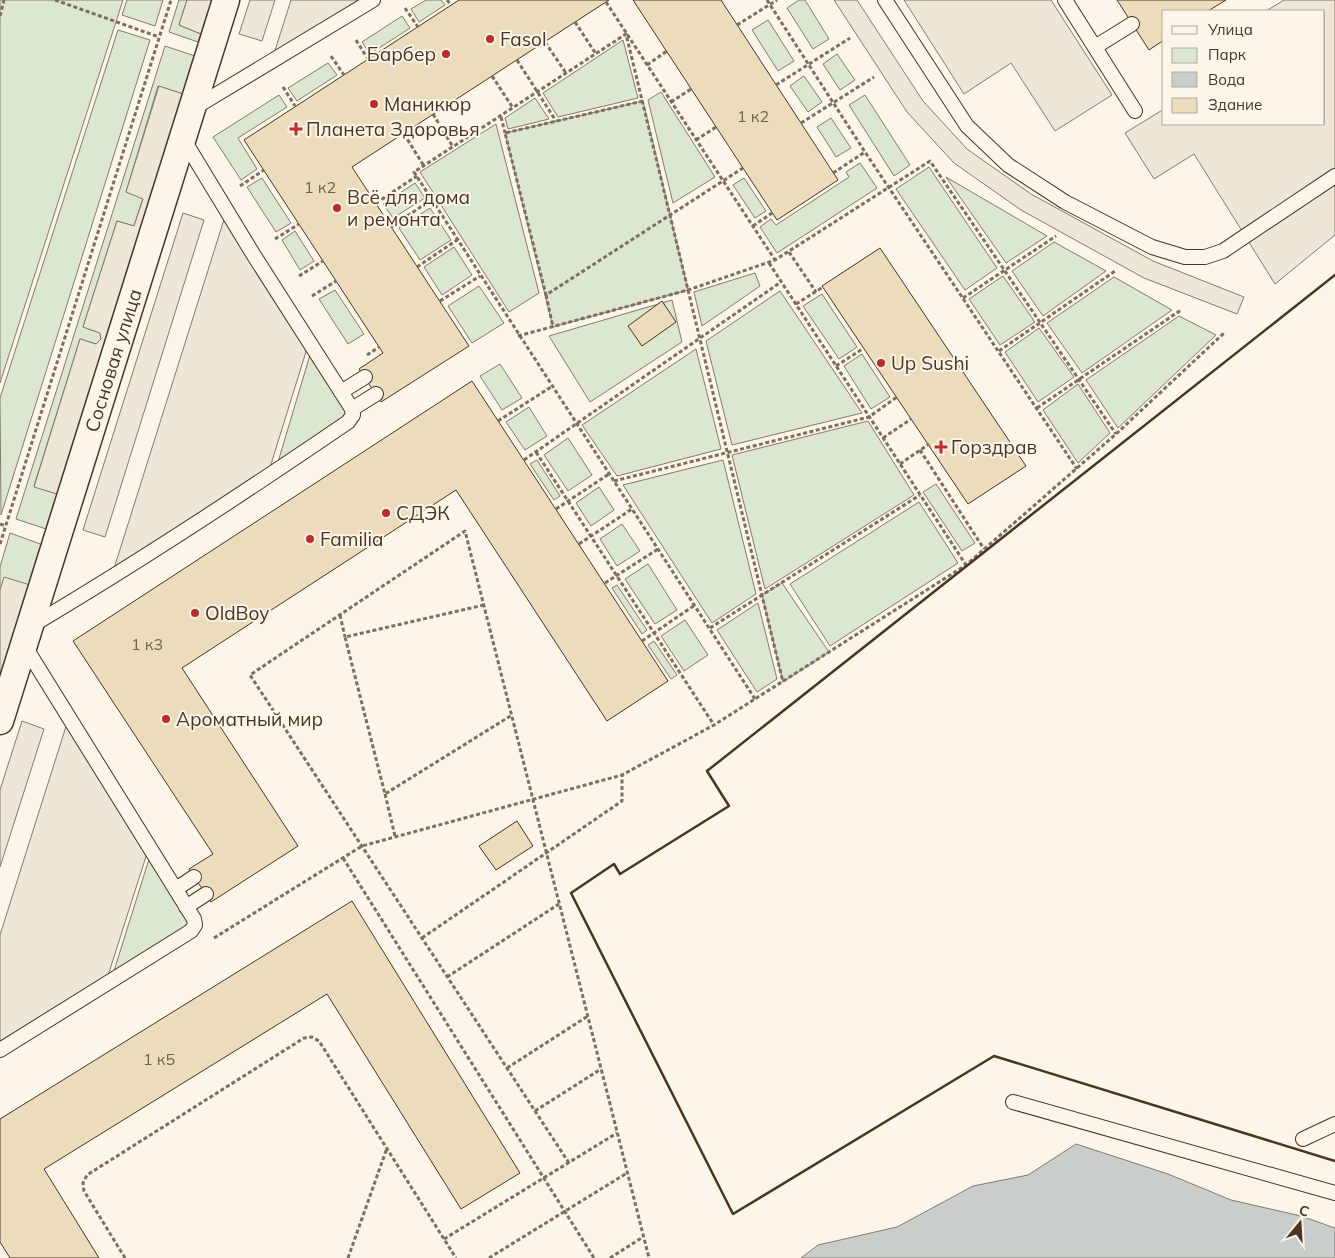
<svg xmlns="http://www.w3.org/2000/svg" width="1335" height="1258" viewBox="0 0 1335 1258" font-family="Mulish,sans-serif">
<rect width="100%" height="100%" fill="#fbf6e9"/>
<g fill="#dce7d0" stroke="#887966">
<polygon points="0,0 123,0 0,383"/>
<polygon points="127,0 163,0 155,26 122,15"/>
<polygon points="179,0 187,0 179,25 201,34 198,42 169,32"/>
<polygon points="426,0 441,0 445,5 419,22 411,9"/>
<polygon points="799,0 805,0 829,39 813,49 787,8"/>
<polygon points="402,16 410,28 370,54 362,42"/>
<polygon points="768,20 794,61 778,71 752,30"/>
<polygon points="118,30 150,40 1,515 0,398"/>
<polygon points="623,40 638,98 558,117 543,93"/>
<polygon points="165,46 195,56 183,94 158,86 126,192 143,198 134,226 117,221 83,327 100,333 101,340 96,344 80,339 34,486 57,494 46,529 16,519"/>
<polygon points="837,54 855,80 840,90 823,64"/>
<polygon points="328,63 337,75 297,101 288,88"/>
<polygon points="804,76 822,102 808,112 790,86"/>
<polygon points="661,92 715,177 673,203 648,100"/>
<polygon points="279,95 287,107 238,138 257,169 241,180 213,137"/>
<polygon points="865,95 910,165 894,176 849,105"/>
<polygon points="535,98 549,119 508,129 505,118"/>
<polygon points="643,101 688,290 553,327 505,133"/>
<polygon points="831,118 851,148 836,157 817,127"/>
<polygon points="496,124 539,293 509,312 420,172"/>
<polygon points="860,163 877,188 777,253 760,227 771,219 776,225 849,177 846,172"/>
<polygon points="929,167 997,268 965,290 896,189"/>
<polygon points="946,177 1047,236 1006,263"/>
<polygon points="262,178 291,223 276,232 247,187"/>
<polygon points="744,178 766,211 755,218 733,185"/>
<polygon points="415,183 425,198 393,218 383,204"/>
<polygon points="430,208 451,240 420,260 399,228"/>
<polygon points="295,231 314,261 300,270 282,240"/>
<polygon points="1054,242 1106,271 1043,316 1012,271"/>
<polygon points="454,247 472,275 442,295 424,267"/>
<polygon points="755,273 760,286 702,326 694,292"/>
<polygon points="1003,276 1035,322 1000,345 969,299"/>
<polygon points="1114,277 1172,310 1082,373 1047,323"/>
<polygon points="479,286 504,323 472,343 448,306"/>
<polygon points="335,290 364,334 348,344 319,299"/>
<polygon points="780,291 862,413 732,445 706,341"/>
<polygon points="822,294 857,347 839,359 803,306"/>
<polygon points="672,300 682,342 590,402 549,336"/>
<polygon points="1179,316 1216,335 1118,428 1086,380"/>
<polygon points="1039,328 1074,377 1038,402 1005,352"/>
<polygon points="696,349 721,449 617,476 582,425"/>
<polygon points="862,354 890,397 871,409 844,366"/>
<polygon points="310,355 348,414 278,462"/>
<polygon points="500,364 522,398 502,410 480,376"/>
<polygon points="1078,384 1110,433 1078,463 1043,410"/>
<polygon points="529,407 547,436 525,450 506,422"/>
<polygon points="868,421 914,495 765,589 732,455"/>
<polygon points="568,438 592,475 568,491 544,455"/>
<polygon points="537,460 560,496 554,500 530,464"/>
<polygon points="723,460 756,594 712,623 623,485"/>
<polygon points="936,484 975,543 962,551 923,492"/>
<polygon points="599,487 614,510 591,526 576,503"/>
<polygon points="919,502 958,563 830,646 790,584"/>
<polygon points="622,524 640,551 617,566 600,539"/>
<polygon points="10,533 43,545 30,585 0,590 0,567"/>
<polygon points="648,564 677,610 655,624 625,579"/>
<polygon points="782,583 829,652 783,682 762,595"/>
<polygon points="617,585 647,630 642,634 612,588"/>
<polygon points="758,603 777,679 757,692 717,630"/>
<polygon points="685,620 708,655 684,671 661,636"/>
<polygon points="654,641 677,675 671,679 648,645"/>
<polygon points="150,856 192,926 113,974"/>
</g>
<g fill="#ede7d9" stroke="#887966">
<polygon points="187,0 212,0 201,34 179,25"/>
<polygon points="250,0 275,0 262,41 239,34"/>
<polygon points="291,0 373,0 271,63"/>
<polygon points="834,0 857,0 923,101 967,149 1031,194 1153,261 1244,297 1237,314 1144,278 1021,210 954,163 907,112"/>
<polygon points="904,0 1051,0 1112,95 1055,131 1011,63 964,94"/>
<polygon points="1284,0 1335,0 1335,235 1275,284 1194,154 1154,179 1125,133 1164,109 1164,124 1324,124 1324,11 1266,11"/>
<polygon points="159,86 183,94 57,494 34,487 80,339 96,344 101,339 100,333 83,327 117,221 134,226 143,199 126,192"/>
<polygon points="227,210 309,342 267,477 111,578"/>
<polygon points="183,213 204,220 105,537 83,530"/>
<polygon points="4,577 30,585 0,682 0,590"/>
<polygon points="69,717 149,847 105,985 0,1050 0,935"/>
<polygon points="22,721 44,729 0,867 0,790"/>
</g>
<polygon fill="#c9cecd" stroke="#887966" points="1076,1144 1168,1174 1231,1200 1301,1216 1335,1228 1335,1258 801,1258 818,1245 897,1227 973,1186 1028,1175"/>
<g fill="#ecdcbc" stroke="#4a3520">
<polygon points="459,0 609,0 352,167 469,346 381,402 359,369 383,353 244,140"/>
<polygon points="633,0 721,0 838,180 777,220"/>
<polygon points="1117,0 1226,0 1208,11 1164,11 1164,40 1149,50"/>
<polygon points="880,248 1026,466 968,504 822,286"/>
<polygon points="662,301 676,322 642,346 628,326"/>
<polygon points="472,381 668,681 607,721 456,490 182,668 298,846 211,902 189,869 213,854 73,641"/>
<polygon points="517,821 533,846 496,870 479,846"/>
<polygon points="352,901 520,1173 461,1209 327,994 44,1169 99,1258 10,1258 0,1242 0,1119"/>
</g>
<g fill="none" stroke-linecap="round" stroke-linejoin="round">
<defs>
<g id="lane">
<polyline points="885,0 967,126 1008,165 1065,202 1152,247 1185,257 1205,257 1223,251 1335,176"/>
<polyline points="1065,0 1135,111"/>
<polyline points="1095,47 1132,24"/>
<polyline points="194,108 373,0"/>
<polyline points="341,392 365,377"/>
<polyline points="352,409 376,394"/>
<path d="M31,626C139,562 244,493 348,422L353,415L352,409L253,254L182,137"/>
<polyline points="176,889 194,877"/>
<polyline points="186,907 206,894"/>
<polyline points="0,1050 191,931 195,925 194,919 24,645"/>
<polyline points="1013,1102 1335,1193"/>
<polyline points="1303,1139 1335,1124"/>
</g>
<g id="street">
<path id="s1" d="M0,721L226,0"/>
</g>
</defs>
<use href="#lane" stroke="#4a3520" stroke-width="16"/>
<use href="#street" stroke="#4a3520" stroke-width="29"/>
<g stroke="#7f6f5c" stroke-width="3" stroke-dasharray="4 2.5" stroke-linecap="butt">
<polyline points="55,0 159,37"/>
<polyline points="447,0 451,5"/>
<polyline points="767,0 865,152 1077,469"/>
<polyline points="606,2 775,260"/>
<polyline points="405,8 418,27"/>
<polyline points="0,16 4,0"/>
<polyline points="575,22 596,54"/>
<polyline points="737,25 777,0"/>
<polyline points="356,40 368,59"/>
<polyline points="545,42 566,73"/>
<polyline points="331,56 344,75"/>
<polyline points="517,60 556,121"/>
<polyline points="647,65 667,51"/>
<polyline points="492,76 513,108"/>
<polyline points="776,85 850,38"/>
<polyline points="283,87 295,106"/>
<polyline points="643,101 505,133 546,295 743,168"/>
<polyline points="671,102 691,89"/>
<polyline points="433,114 453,147"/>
<polyline points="501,117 505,133"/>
<polyline points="801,123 874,77"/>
<polyline points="404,134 424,166"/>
<polyline points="696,140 716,127"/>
<polyline points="833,173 865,152"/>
<polyline points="240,186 264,170"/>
<polyline points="376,203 417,176"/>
<polyline points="753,226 772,213"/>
<polyline points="391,227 431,200"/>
<polyline points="275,239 299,224"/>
<polyline points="789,252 816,292"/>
<polyline points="769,263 966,565"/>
<polyline points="417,267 457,240"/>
<polyline points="299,276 323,261"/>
<polyline points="546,295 553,327"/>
<polyline points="312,296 336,281"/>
<polyline points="963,298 1056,236"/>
<polyline points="440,301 480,276"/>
<polyline points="796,304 823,287"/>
<polyline points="518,336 688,290 775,260 930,161 1116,434"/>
<polyline points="999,351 1115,271"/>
<polyline points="367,355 379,347"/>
<polyline points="836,366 864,348"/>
<polyline points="1037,408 1181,310"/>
<polyline points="498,421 551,387"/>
<polyline points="883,438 911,419"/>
<polyline points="920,450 984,549"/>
<polyline points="536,452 714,725"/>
<polyline points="524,460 781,282"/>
<polyline points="900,464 929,444"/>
<polyline points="614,481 869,417 897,397"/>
<polyline points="556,509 609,474"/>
<polyline points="0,524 6,526"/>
<polyline points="0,544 171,0"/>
<polyline points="579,544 632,509"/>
<polyline points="605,583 658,549"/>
<polyline points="484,605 345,637 385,794 512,715"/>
<polyline points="340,615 345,637"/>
<polyline points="710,628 920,495"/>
<polyline points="642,641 695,605"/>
<polyline points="755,699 414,172 626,34 783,682"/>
<polyline points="385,794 395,836"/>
<polyline points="343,858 594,1258"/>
<polyline points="214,938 362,846 622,775 714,725 966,565 1116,434 1224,333"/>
<polyline points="422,938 622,801 622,775"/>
<polyline points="447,977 559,904"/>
<polyline points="507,1068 588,1016"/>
<polyline points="535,1111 601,1069"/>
<polyline points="569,1163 250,675 465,531 649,1258"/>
<polyline points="444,1239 617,1133"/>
<polyline points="125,1258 84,1191 83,1183 87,1175 304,1038 312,1037 319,1041 456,1258"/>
<polyline points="348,1258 387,1148"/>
<polyline points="489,1258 627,1173"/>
<polyline points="610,1258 643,1237"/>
</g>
<use href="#lane" stroke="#fbf6e9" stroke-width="14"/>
<use href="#street" stroke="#fbf6e9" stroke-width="26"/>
<polyline stroke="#4a3520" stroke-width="2.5" points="1335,275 707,771 729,806 620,874 614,864 571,893 733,1214 994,1056 1335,1161"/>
</g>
<g fill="#c62828" stroke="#fbf6e9" stroke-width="2">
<circle cx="490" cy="39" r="5"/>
<circle cx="446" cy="54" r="5"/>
<circle cx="374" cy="104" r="5"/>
<path d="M293.5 121.5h5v5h5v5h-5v5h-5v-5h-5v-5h5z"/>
<circle cx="337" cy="208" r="5"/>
<circle cx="881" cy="363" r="5"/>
<path d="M938.5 439.5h5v5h5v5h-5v5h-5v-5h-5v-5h5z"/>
<circle cx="386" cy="513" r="5"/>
<circle cx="310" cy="539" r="5"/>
<circle cx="195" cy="613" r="5"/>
<circle cx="166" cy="719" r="5"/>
</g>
<g text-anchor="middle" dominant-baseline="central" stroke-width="4" stroke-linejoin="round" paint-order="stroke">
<g font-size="16" fill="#725f47">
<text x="753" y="116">1 к2</text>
<text x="320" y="187">1 к2</text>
<text x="147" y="644">1 к3</text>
<text x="159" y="1059">1 к5</text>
</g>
<g font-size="19" fill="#4a3520" stroke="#fbf6e9" text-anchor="start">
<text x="500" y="39">Fasol</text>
<text x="436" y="54" text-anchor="end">Барбер</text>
<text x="384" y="104">Маникюр</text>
<text x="306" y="129">Планета Здоровья</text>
<text x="347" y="197">Всё для дома<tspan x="347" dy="22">и ремонта</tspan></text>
<text x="891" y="363">Up Sushi</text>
<text x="951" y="447">Горздрав</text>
<text x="396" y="513">СДЭК</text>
<text x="320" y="539">Familia</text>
<text x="205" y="613">OldBoy</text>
<text x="176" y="719">Ароматный мир</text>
</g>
<g font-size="19" fill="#4a3520" stroke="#fbf6e9">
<text stroke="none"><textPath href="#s1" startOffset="378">Сосновая улица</textPath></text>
</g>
</g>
<rect x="1162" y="10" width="162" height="115" fill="#fbf6e9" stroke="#b4a999"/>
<rect x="1172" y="26" width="25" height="8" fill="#fbf6e9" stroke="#b4a999"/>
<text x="1208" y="35" font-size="15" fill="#4a3520">Улица</text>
<rect x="1172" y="48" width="25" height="15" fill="#dce7d0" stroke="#b4a999"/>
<text x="1208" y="60" font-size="15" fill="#4a3520">Парк</text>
<rect x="1172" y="72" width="25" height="15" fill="#c9cecd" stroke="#b4a999"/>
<text x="1208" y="85" font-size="15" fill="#4a3520">Вода</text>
<rect x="1172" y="98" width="25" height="15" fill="#ecdcbc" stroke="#b4a999"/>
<text x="1208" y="110" font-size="15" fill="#4a3520">Здание</text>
<g transform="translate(1300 1223) rotate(18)" stroke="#fbf6e9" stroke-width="4" paint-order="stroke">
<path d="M0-4L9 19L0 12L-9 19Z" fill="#4a3520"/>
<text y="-8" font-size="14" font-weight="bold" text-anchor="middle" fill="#4a3520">С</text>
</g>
</svg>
